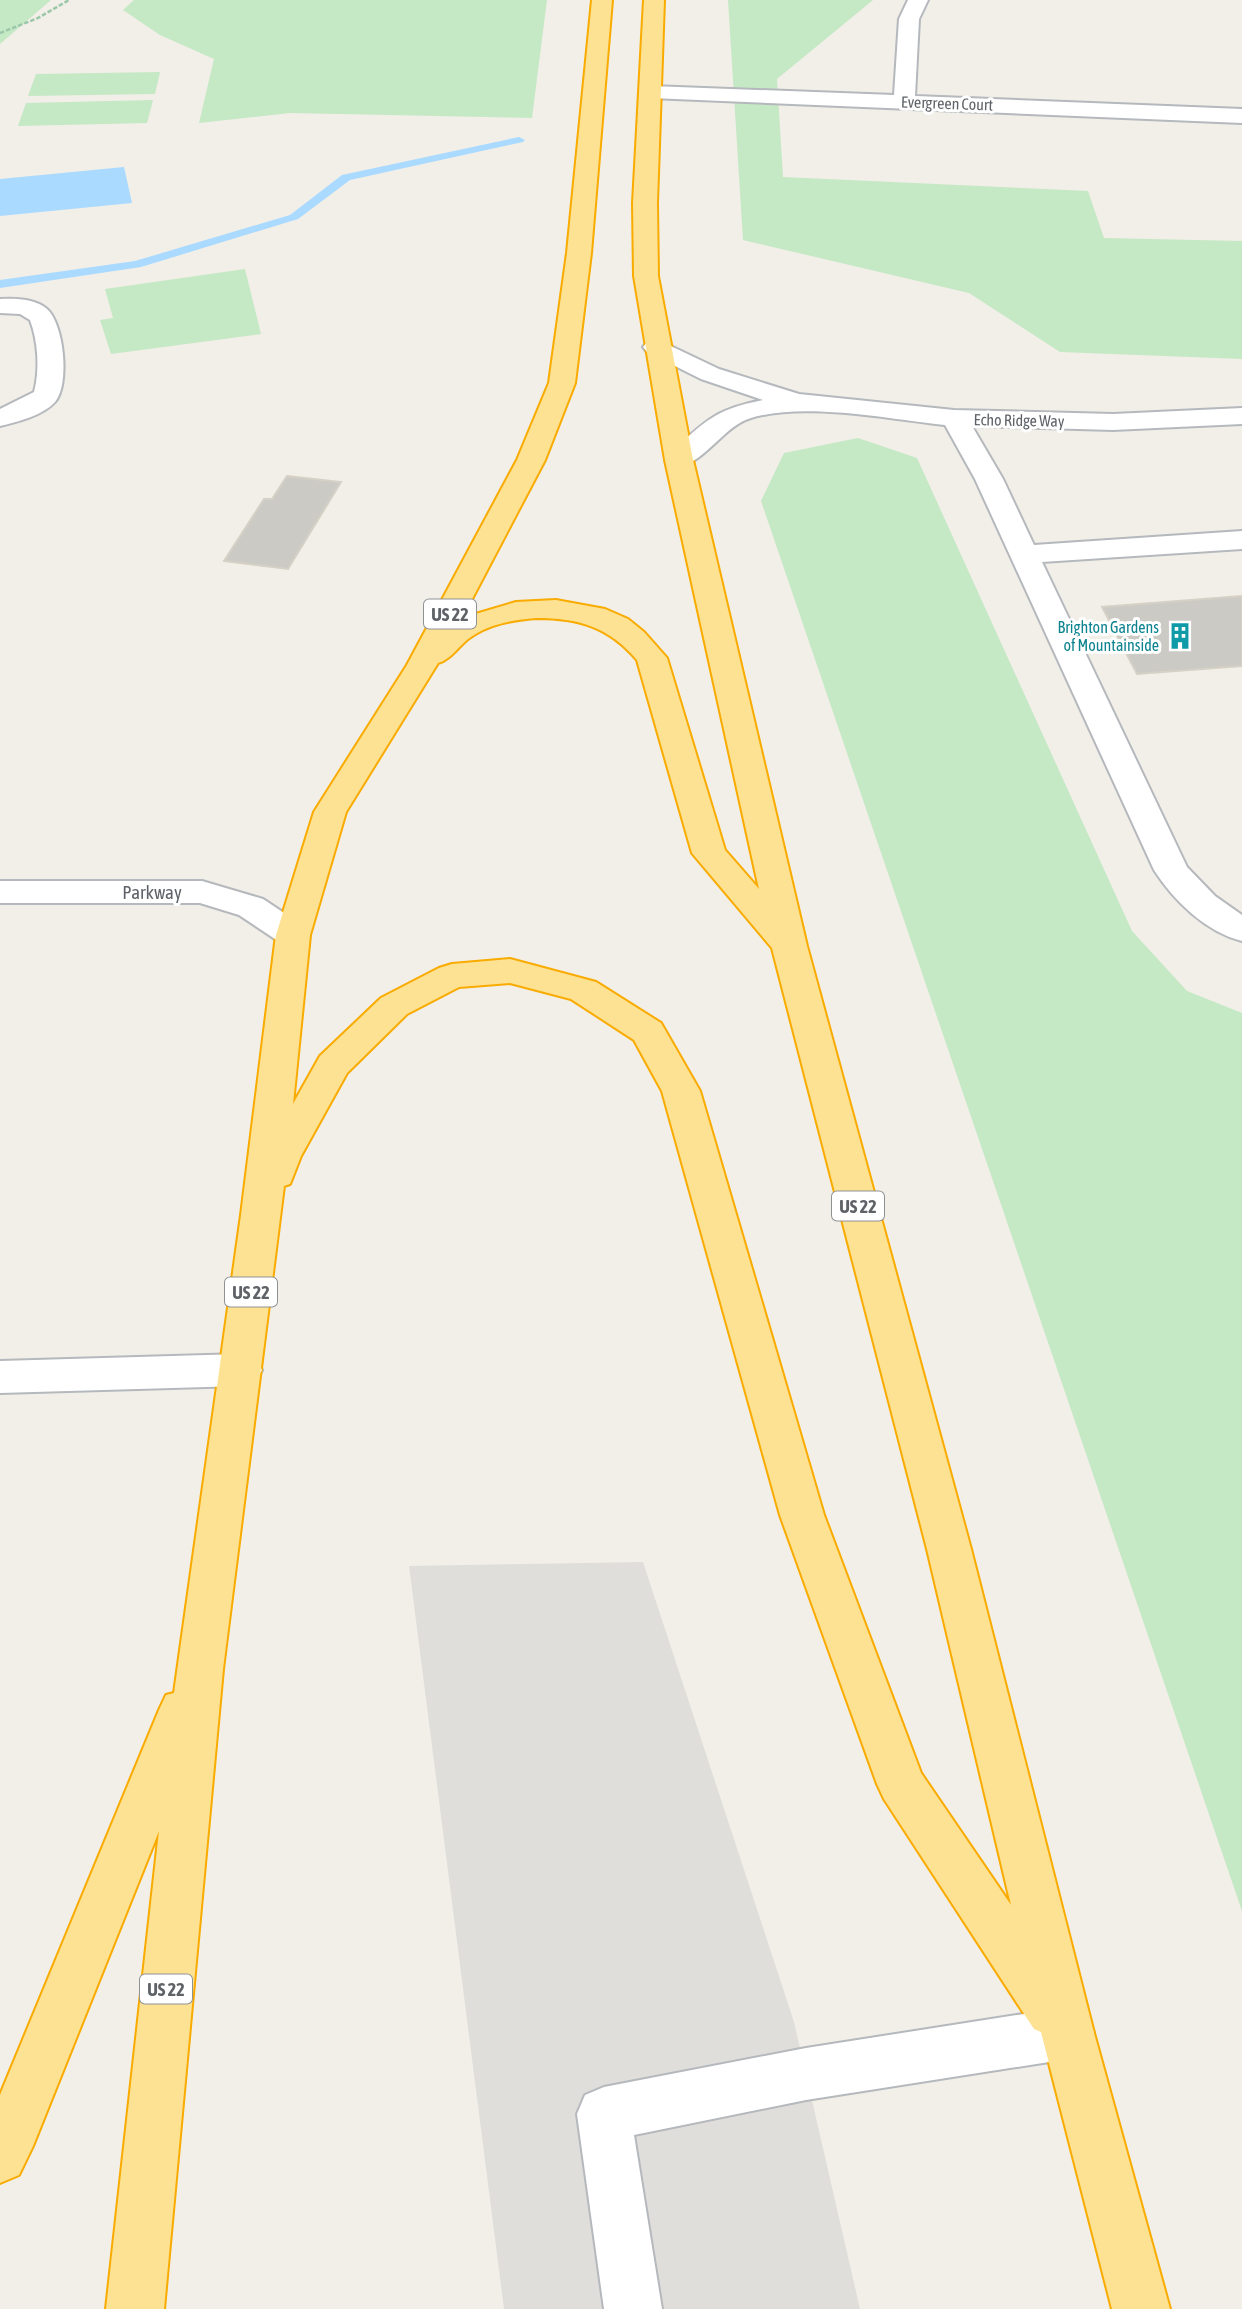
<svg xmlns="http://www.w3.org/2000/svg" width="1242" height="2309" viewBox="0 0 1242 2309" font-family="'Asap Condensed',sans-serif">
<rect width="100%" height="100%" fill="#f1efe8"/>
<polygon fill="#e0deda" points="643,1562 794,2022 860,2309 504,2309 409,1566"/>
<g fill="#c5e8c5">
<polygon points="0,0 51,0 0,44"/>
<polygon points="134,0 547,0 532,118 290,113 199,123 214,59 160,35 123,10"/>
<polygon points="728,0 873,0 777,79 783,177 1088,191 1104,238 1242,241 1242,359 1060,352 969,293 743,240"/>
<polygon points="160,72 155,94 28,96 36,74"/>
<polygon points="153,100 147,123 18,126 26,103"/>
<polygon points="245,269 261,334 111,354 100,320 113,318 105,289"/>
<polygon points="858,438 917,458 1132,931 1187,991 1242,1013 1242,1911 761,501 784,453"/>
</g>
<polygon fill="#aadaff" points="124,167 132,203 0,216 0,179"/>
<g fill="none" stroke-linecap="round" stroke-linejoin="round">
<polygon fill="#aadaff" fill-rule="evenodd" points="519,137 525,140 523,142 350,180 298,219 141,267 0,288 0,280 135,261 290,215 342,175"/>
</g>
<g fill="#cccac5" stroke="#d6d1c6" stroke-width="2">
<polygon points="287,476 341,482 288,569 224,561 264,499 272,499"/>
<polygon points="1242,596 1242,666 1137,674 1102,607"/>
</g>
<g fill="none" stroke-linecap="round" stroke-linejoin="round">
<defs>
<g id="minor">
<polygon points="908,0 928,0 919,19 915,96 1242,109 1242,123 651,98 643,97 640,92 643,87 651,86 894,95 899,19"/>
<path d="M0,299C15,298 36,299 47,309C64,324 70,385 55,402C42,416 17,422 0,426V409L34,392C40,370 38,341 30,320L20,314L0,313Z"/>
<path d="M656,339L719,369L799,394L954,410L1113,414L1242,408V424L1113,430L972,426L1003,479L1034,545L1242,531V549L1042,562L1187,867L1215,896L1242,915V941C1206,932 1174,901 1154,870L975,479L945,425C888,419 801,401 748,419C720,429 698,473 669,466L665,460L669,454C706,421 713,410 763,400L701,379L647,352L643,347L647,342Z"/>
<polygon points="0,881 202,881 263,899 305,927 310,935 305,943 293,946 281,943 239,915 200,903 0,903"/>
<polygon points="241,1354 256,1359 262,1370 256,1381 241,1386 0,1393 0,1361"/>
<polygon points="1068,2007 1087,2015 1094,2033 1087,2051 1068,2059 806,2100 634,2135 662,2309 604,2309 577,2114 585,2095 604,2087 806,2048"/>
</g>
<path id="highway" d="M592,0H612L591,253L575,383L545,460L462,618L516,602L556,600L605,609L628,619L644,632L667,658L725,850L759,889L665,460L634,276L633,203L644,0H664L657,203L658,276L693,460L807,946L971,1549L1094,2033L1170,2309H1112L1041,2032L1034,2029L884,1799L877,1784L780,1515L662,1091L634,1040L571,999L510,983L459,987L407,1014L347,1073L301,1156L290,1184L284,1186L223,1669L164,2309H106L159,1831L33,2146L19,2175L0,2183V2095L159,1710L166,1695L174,1693L241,1215L276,935L314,812L407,665L517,460L549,383L567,253ZM536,618C579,618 609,627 637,660L692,853L772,948L927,1549L1011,1905L921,1773L824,1515L700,1091L661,1023L596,982L510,959L452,964L439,968L381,998L320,1056L293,1104L310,935L346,812L438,663C450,660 458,647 468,639C488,624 512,620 536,618Z"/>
</defs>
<use href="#minor" stroke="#b5b8bc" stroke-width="4"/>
<use href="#highway" stroke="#f9ab00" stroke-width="4"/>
<polyline stroke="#9cc7a9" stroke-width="2.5" stroke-dasharray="4.5 2" stroke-linecap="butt" points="0,33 38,18 69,0"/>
<use href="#minor" fill="#fff" fill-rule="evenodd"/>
<use href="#highway" fill="#fde293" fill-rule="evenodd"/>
</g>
<defs>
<symbol id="building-bare" viewBox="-9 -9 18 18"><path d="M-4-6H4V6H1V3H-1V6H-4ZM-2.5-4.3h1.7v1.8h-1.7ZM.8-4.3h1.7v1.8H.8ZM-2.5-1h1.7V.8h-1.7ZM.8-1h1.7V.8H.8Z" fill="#0f9aa8" stroke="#fff" stroke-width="2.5" paint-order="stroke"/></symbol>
</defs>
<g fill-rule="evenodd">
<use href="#building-bare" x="1161" y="617" width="38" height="38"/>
</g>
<g text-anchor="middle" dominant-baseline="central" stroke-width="6" stroke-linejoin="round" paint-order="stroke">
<g font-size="16" fill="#5f6368" stroke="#fff">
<text transform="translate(947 103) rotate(2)">Evergreen Court</text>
<text transform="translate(1019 420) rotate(1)">Echo Ridge Way</text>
</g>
<g font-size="16" fill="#0d838f" stroke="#fff" text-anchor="end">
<text x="1159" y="627">Brighton Gardens<tspan x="1159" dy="18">of Mountainside</tspan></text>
</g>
<g fill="#fff" stroke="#8f9295" stroke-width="2">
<rect x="424" y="599.5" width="52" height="29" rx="5"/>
<rect x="832" y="1191.5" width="52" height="29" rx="5"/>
<rect x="225" y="1277.5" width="52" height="29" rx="5"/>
<rect x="140" y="1974.5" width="52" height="29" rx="5"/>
</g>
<g font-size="18" font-weight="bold" fill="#5f6368">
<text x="450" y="614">US 22</text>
<text x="858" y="1206">US 22</text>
<text x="251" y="1292">US 22</text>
<text x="166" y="1989">US 22</text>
</g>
<g font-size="19" fill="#5f6368" stroke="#fff">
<text x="152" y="892">Parkway</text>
</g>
</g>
</svg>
